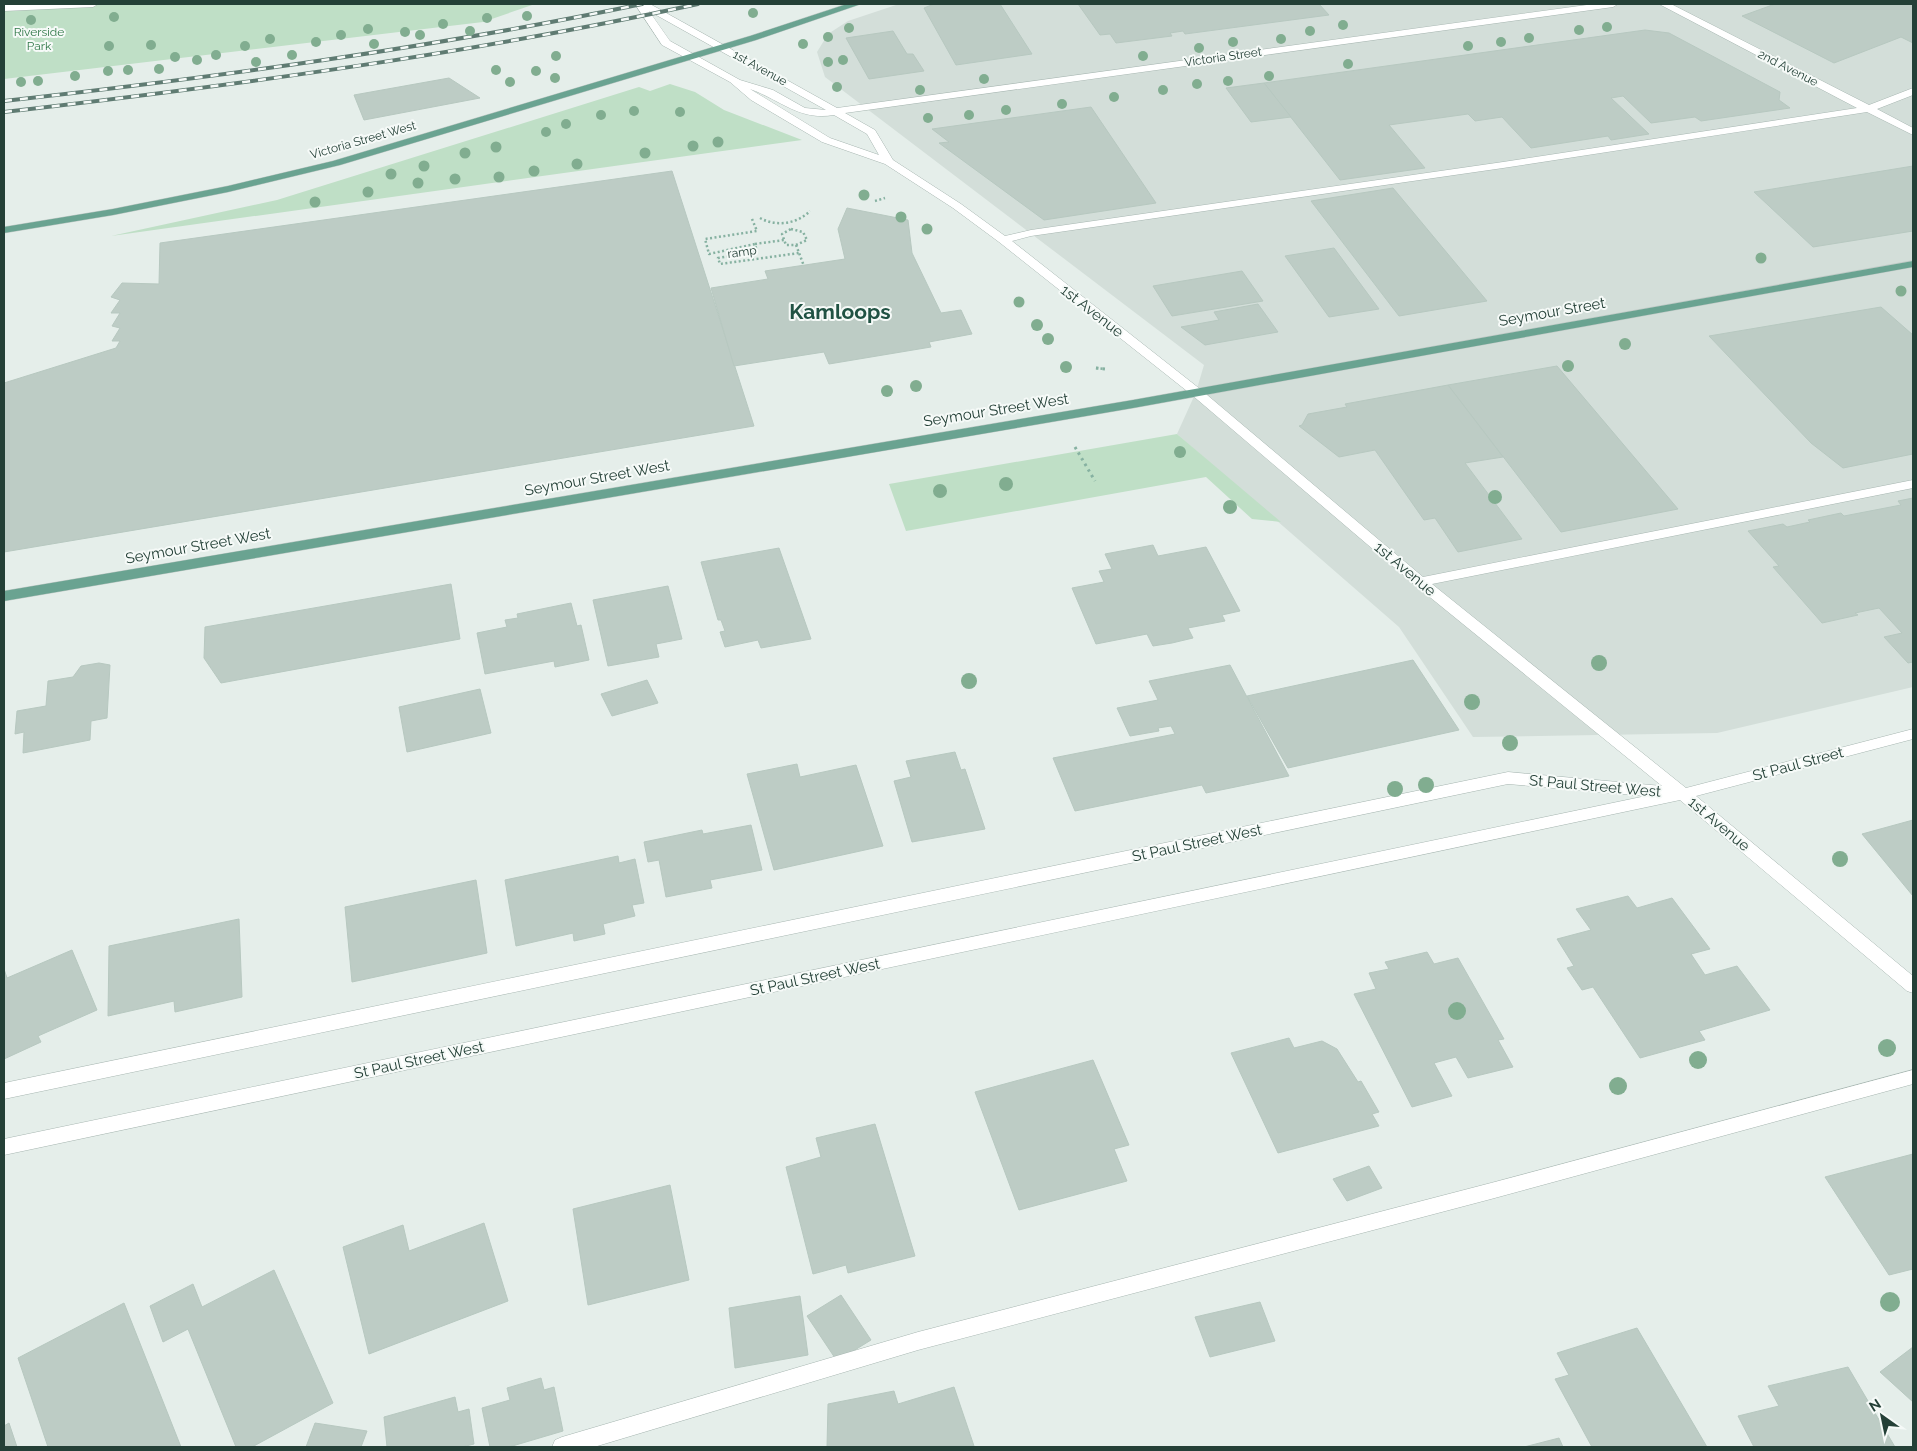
<svg xmlns="http://www.w3.org/2000/svg" width="1917" height="1451" viewBox="0 0 1917 1451" font-family="Raleway,sans-serif">
<rect width="100%" height="100%" fill="#e5eeea"/>
<polygon fill="#d3ded9" points="899,4 1913,4 1913,687 1717,733 1473,737 1399,627 1177,434 1196,392 1204,365 825,77 817,52 828,34 848,21"/>
<g fill="#bfdfc6">
<polygon points="4,4 535,4 483,22 4,79"/>
<polygon points="670,84 695,92 724,110 802,140 111,236 277,200 639,87 650,91"/>
<polygon points="1177,434 1281,522 1252,519 1206,477 906,531 889,484"/>
</g>
<g fill="#bdccc5" stroke="#b7c8c0">
<polygon points="934,4 1000,4 1032,54 956,65 924,8"/>
<polygon points="1078,4 1319,4 1329,15 1185,34 1183,31 1170,33 1172,36 1116,43 1110,34 1100,35"/>
<polygon points="1775,4 1913,4 1913,43 1901,37 1834,63 1742,16"/>
<polygon points="1645,30 1669,33 1780,92 1779,100 1790,108 1701,121 1695,117 1651,123 1623,96 1611,98 1649,134 1611,140 1608,136 1531,148 1502,117 1475,121 1468,114 1389,125 1425,168 1340,180 1264,83"/>
<polygon points="893,31 907,54 913,54 924,71 869,79 846,38"/>
<polygon points="449,78 480,98 364,120 354,95"/>
<polygon points="1264,83 1291,117 1251,122 1226,88"/>
<polygon points="1091,107 1156,203 1044,220 939,143 949,142 932,129"/>
<polygon points="1913,166 1913,231 1813,247 1754,192"/>
<polygon points="672,171 754,426 4,552 4,383 116,348 120,341 112,341 120,328 112,326 120,313 111,313 120,300 111,297 122,283 159,284 160,243"/>
<polygon points="1393,188 1487,301 1399,316 1311,201"/>
<polygon points="847,208 908,220 912,253 941,313 961,310 972,334 929,342 931,347 829,364 824,352 734,366 711,288 768,279 765,271 845,259 838,229"/>
<polygon points="1334,248 1379,309 1329,317 1285,256"/>
<polygon points="1242,271 1263,301 1172,316 1153,286"/>
<polygon points="1258,304 1278,332 1205,345 1181,327 1219,320 1214,312"/>
<polygon points="1881,307 1913,335 1913,454 1843,468 1811,443 1709,336"/>
<polygon points="1557,366 1678,509 1561,532 1448,385"/>
<polygon points="1448,385 1503,457 1465,463 1522,539 1458,552 1435,518 1424,520 1375,450 1339,457 1299,426 1302,425 1308,414 1347,407 1345,404"/>
<polygon points="1913,498 1913,662 1908,663 1884,637 1902,633 1879,608 1855,613 1858,615 1822,623 1773,567 1779,566 1748,531 1783,524 1787,527 1810,522 1808,520 1841,513 1844,516 1901,505 1898,501"/>
<polygon points="1153,545 1158,556 1206,547 1240,611 1222,615 1225,621 1188,628 1193,638 1172,643 1153,646 1147,634 1096,644 1072,588 1104,582 1099,571 1112,569 1105,554"/>
<polygon points="779,548 811,639 761,648 758,640 725,647 720,632 725,631 721,620 718,620 701,562"/>
<polygon points="451,584 460,639 221,683 204,658 205,627"/>
<polygon points="668,586 682,639 656,644 659,657 608,666 593,600"/>
<polygon points="571,603 577,626 581,625 589,660 555,667 554,661 485,674 477,633 507,627 505,620 518,618 517,614"/>
<polygon points="1413,660 1459,730 1288,768 1247,696"/>
<polygon points="99,663 110,665 107,718 91,721 90,740 23,753 24,732 15,734 17,711 46,706 48,681 73,677 81,666"/>
<polygon points="1230,665 1289,776 1206,793 1202,785 1075,811 1053,758 1175,734 1171,726 1158,728 1159,731 1130,736 1117,708 1158,700 1149,681"/>
<polygon points="647,680 658,703 612,716 601,694"/>
<polygon points="480,689 491,733 407,752 399,707"/>
<polygon points="955,752 961,770 965,769 985,829 912,842 894,781 911,777 906,761"/>
<polygon points="797,764 800,777 856,765 883,846 774,870 747,774"/>
<polygon points="1913,820 1913,896 1862,834"/>
<polygon points="751,825 762,870 710,880 712,888 666,897 659,860 648,862 644,842 702,830 703,834"/>
<polygon points="618,856 619,863 635,859 644,903 632,905 635,916 603,924 605,934 574,941 573,933 516,946 505,880"/>
<polygon points="476,880 487,953 352,982 345,907"/>
<polygon points="1628,896 1637,908 1672,898 1710,949 1691,954 1705,975 1737,966 1770,1010 1699,1031 1705,1040 1640,1058 1593,987 1582,990 1567,968 1574,966 1557,939 1591,930 1576,909"/>
<polygon points="239,919 242,997 175,1012 174,1001 108,1016 109,946"/>
<polygon points="72,950 97,1010 38,1036 41,1042 4,1059 4,969 7,978"/>
<polygon points="1427,952 1434,964 1458,958 1504,1039 1498,1040 1513,1067 1468,1078 1456,1057 1434,1063 1452,1096 1412,1107 1354,994 1376,989 1369,973 1389,969 1385,962"/>
<polygon points="1289,1038 1294,1048 1322,1041 1337,1049 1358,1082 1361,1081 1379,1112 1372,1114 1379,1126 1278,1153 1231,1053"/>
<polygon points="1093,1060 1129,1145 1114,1149 1127,1181 1019,1210 975,1092"/>
<polygon points="875,1124 915,1256 848,1273 846,1265 813,1274 786,1167 821,1157 816,1138"/>
<polygon points="1913,1154 1913,1269 1889,1275 1825,1177"/>
<polygon points="1369,1166 1382,1188 1347,1201 1333,1179"/>
<polygon points="670,1185 689,1280 588,1305 573,1209"/>
<polygon points="484,1223 508,1301 369,1354 343,1247 403,1225 409,1251"/>
<polygon points="274,1270 333,1403 252,1447 236,1447 188,1329 163,1342 150,1306 193,1284 202,1307"/>
<polygon points="841,1295 871,1340 837,1361 807,1316"/>
<polygon points="800,1296 808,1355 735,1368 729,1308"/>
<polygon points="1260,1302 1275,1341 1210,1357 1195,1317"/>
<polygon points="124,1303 181,1447 48,1447 18,1358"/>
<polygon points="1637,1328 1707,1447 1592,1447 1555,1379 1569,1375 1557,1353"/>
<polygon points="1913,1347 1913,1402 1880,1372"/>
<polygon points="1848,1367 1895,1447 1754,1447 1738,1416 1779,1406 1768,1386"/>
<polygon points="541,1378 544,1390 554,1387 563,1431 509,1447 490,1447 482,1408 510,1400 507,1388"/>
<polygon points="954,1387 974,1446 827,1447 828,1404 894,1391 898,1404"/>
<polygon points="455,1397 458,1412 469,1409 474,1444 462,1447 387,1447 384,1417"/>
<polygon points="9,1423 17,1447 4,1447 4,1426"/>
<polygon points="315,1423 367,1431 361,1447 306,1447"/>
<polygon points="1559,1438 1563,1447 1524,1447"/>
</g>
<g fill="none" stroke-linecap="round" stroke-linejoin="round">
<defs>
<g id="minor">
<polygon points="34,4 98,4 93,7 4,11 4,5"/>
<path d="M635,4H650L837,108L1594,4H1618L1613,7L845,113L875,130L893,160L961,204L1005,236L1031,230L1503,162L1857,108L1659,4H1671L1869,105L1913,88V95L1877,109L1913,128V135L1867,112L1503,168L1031,236L1012,241L1200,389L1423,577L1913,480V488L1432,584L1686,788L1913,729V739L1696,796L1913,976V993L1907,991L1680,800L4,1155V1139L1646,796L1508,784L4,1099V1083L1508,772L1662,786L1415,585L1192,395L999,242L953,208L885,164L822,142L751,100L730,82L662,45ZM649,11L826,110L805,108L773,90L740,80L670,41ZM750,89C781,100 799,121 834,115L867,134L879,155L830,138Z"/>
<polygon points="1913,1070 1913,1084 1491,1199 918,1350 594,1447 552,1447 555,1440 562,1437 918,1332 1491,1183"/>
</g>
<g id="major">
<polygon points="847,4 861,4 756,40 340,165 228,192 113,215 4,233 4,227 113,209 228,186 333,161 750,36"/>
<polygon points="1913,261 1913,267 1133,408 4,601 4,591 1133,400"/>
</g>
</defs>
<use href="#minor" stroke="#a7b6b1" stroke-width="1"/>
<use href="#major" stroke="#c2cac7" stroke-width="1"/>
<g stroke="#86b1a1" stroke-width="2.5" stroke-dasharray="2 2.5" stroke-linecap="butt">
<polyline points="875,201 885,198"/>
<path d="M760,218C776,227 797,224 810,211"/>
<polyline points="752,219 757,231 705,239 709,254 755,244 756,248 751,253 718,258 720,264 799,253"/>
<polygon points="791,229 803,232 807,240 796,245 786,245 782,234"/>
<polyline points="755,244 784,240"/>
<polyline points="796,245 804,266"/>
<polyline points="1096,368 1104,369"/>
</g>
<g stroke="#86b1a1" stroke-width="3" stroke-dasharray="2.5 4" stroke-linecap="butt">
<polyline points="1096,368 1106,369"/>
<polyline points="1075,447 1095,481"/>
</g>
<use href="#minor" fill="#fff" fill-rule="evenodd"/>
<use href="#major" fill="#6aa391" fill-rule="evenodd"/>
<defs>
<g id="rail">
<path d="M4,101C218,77 431,48 642,4"/>
<path d="M4,112C237,85 469,54 698,4"/>
</g>
</defs>
<use href="#rail" stroke="#5f7b72" stroke-width="4"/>
<use href="#rail" stroke="#f6faf8" stroke-width="2.5" stroke-dasharray="8" stroke-linecap="butt"/>
</g>
<g fill="#81ad90">
<circle cx="753" cy="13" r="5"/>
<circle cx="527" cy="16" r="5"/>
<circle cx="114" cy="17" r="5"/>
<circle cx="487" cy="18" r="5"/>
<circle cx="31" cy="20" r="5"/>
<circle cx="443" cy="24" r="5"/>
<circle cx="1343" cy="25" r="5"/>
<circle cx="1607" cy="27" r="5"/>
<circle cx="849" cy="28" r="5"/>
<circle cx="368" cy="29" r="5"/>
<circle cx="1579" cy="30" r="5"/>
<circle cx="470" cy="31" r="5"/>
<circle cx="1310" cy="31" r="5"/>
<circle cx="405" cy="32" r="5"/>
<circle cx="341" cy="35" r="5"/>
<circle cx="420" cy="35" r="5"/>
<circle cx="828" cy="37" r="5"/>
<circle cx="1529" cy="38" r="5"/>
<circle cx="270" cy="39" r="5"/>
<circle cx="1281" cy="39" r="5"/>
<circle cx="316" cy="42" r="5"/>
<circle cx="1233" cy="42" r="5"/>
<circle cx="1501" cy="42" r="5"/>
<circle cx="374" cy="44" r="5"/>
<circle cx="803" cy="44" r="5"/>
<circle cx="151" cy="45" r="5"/>
<circle cx="109" cy="46" r="5"/>
<circle cx="245" cy="46" r="5"/>
<circle cx="1468" cy="46" r="5"/>
<circle cx="1199" cy="48" r="5"/>
<circle cx="216" cy="55" r="5"/>
<circle cx="292" cy="55" r="5"/>
<circle cx="556" cy="56" r="5"/>
<circle cx="1143" cy="56" r="5"/>
<circle cx="175" cy="57" r="5"/>
<circle cx="197" cy="60" r="5"/>
<circle cx="843" cy="60" r="5"/>
<circle cx="256" cy="62" r="5"/>
<circle cx="828" cy="62" r="5"/>
<circle cx="1348" cy="64" r="5"/>
<circle cx="159" cy="69" r="5"/>
<circle cx="128" cy="70" r="5"/>
<circle cx="496" cy="70" r="5"/>
<circle cx="108" cy="71" r="5"/>
<circle cx="536" cy="71" r="5"/>
<circle cx="75" cy="76" r="5"/>
<circle cx="1269" cy="76" r="5"/>
<circle cx="555" cy="78" r="5"/>
<circle cx="984" cy="79" r="5"/>
<circle cx="38" cy="81" r="5"/>
<circle cx="1228" cy="81" r="5"/>
<circle cx="21" cy="82" r="5"/>
<circle cx="510" cy="82" r="5"/>
<circle cx="1197" cy="84" r="5"/>
<circle cx="837" cy="87" r="5"/>
<circle cx="920" cy="90" r="5"/>
<circle cx="1163" cy="90" r="5"/>
<circle cx="1114" cy="97" r="5"/>
<circle cx="1062" cy="104" r="5"/>
<circle cx="1006" cy="110" r="5"/>
<circle cx="634" cy="111" r="5"/>
<circle cx="680" cy="112" r="5"/>
<circle cx="601" cy="115" r="5"/>
<circle cx="969" cy="115" r="5"/>
<circle cx="928" cy="118" r="5"/>
<circle cx="566" cy="124" r="5"/>
<circle cx="546" cy="132" r="5"/>
<circle cx="718" cy="142" r="5.5"/>
<circle cx="693" cy="146" r="5.5"/>
<circle cx="496" cy="147" r="5.5"/>
<circle cx="465" cy="153" r="5.5"/>
<circle cx="645" cy="153" r="5.5"/>
<circle cx="577" cy="164" r="5.5"/>
<circle cx="424" cy="166" r="5.5"/>
<circle cx="534" cy="171" r="5.5"/>
<circle cx="391" cy="174" r="5.5"/>
<circle cx="499" cy="177" r="5.5"/>
<circle cx="455" cy="179" r="5.5"/>
<circle cx="418" cy="183" r="5.5"/>
<circle cx="368" cy="192" r="5.5"/>
<circle cx="864" cy="195" r="5.5"/>
<circle cx="315" cy="202" r="5.5"/>
<circle cx="901" cy="217" r="5.5"/>
<circle cx="927" cy="229" r="5.5"/>
<circle cx="1761" cy="258" r="5.5"/>
<circle cx="1901" cy="291" r="5.5"/>
<circle cx="1019" cy="302" r="5.5"/>
<circle cx="1037" cy="325" r="6"/>
<circle cx="1048" cy="339" r="6"/>
<circle cx="1625" cy="344" r="6"/>
<circle cx="1568" cy="366" r="6"/>
<circle cx="1066" cy="367" r="6"/>
<circle cx="916" cy="386" r="6"/>
<circle cx="887" cy="391" r="6"/>
<circle cx="1180" cy="452" r="6"/>
<circle cx="1006" cy="484" r="7"/>
<circle cx="940" cy="491" r="7"/>
<circle cx="1495" cy="497" r="7"/>
<circle cx="1230" cy="507" r="7"/>
<circle cx="1599" cy="663" r="8"/>
<circle cx="969" cy="681" r="8"/>
<circle cx="1472" cy="702" r="8"/>
<circle cx="1510" cy="743" r="8"/>
<circle cx="1426" cy="785" r="8"/>
<circle cx="1395" cy="789" r="8"/>
<circle cx="1840" cy="859" r="8"/>
<circle cx="1457" cy="1011" r="9"/>
<circle cx="1887" cy="1048" r="9"/>
<circle cx="1698" cy="1060" r="9"/>
<circle cx="1618" cy="1086" r="9"/>
<circle cx="1890" cy="1302" r="10"/>
</g>
<g text-anchor="middle" dominant-baseline="central" stroke-width="4" stroke-linejoin="round" paint-order="stroke">
<g font-size="12" fill="#2f7747" stroke="#f6faf8">
<text x="39" y="32">Riverside<tspan x="39" dy="14">Park</tspan></text>
</g>
<g font-size="12" fill="#244037" stroke="#f6faf8">
<text transform="translate(1223 57) rotate(-8)">Victoria Street</text>
<text transform="translate(760 68) rotate(29)">1st Avenue</text>
<text transform="translate(1788 68) rotate(27)">2nd Avenue</text>
<text transform="translate(363 140) rotate(-16)">Victoria Street West</text>
<text transform="translate(742 252) rotate(-8)">ramp</text>
</g>
<g font-size="15" fill="#244037" stroke="#f6faf8">
<text transform="translate(1092 311) rotate(38)">1st Avenue</text>
<text transform="translate(1552 312) rotate(-10)">Seymour Street</text>
<text transform="translate(996 410) rotate(-9)">Seymour Street West</text>
<text transform="translate(597 478) rotate(-10)">Seymour Street West</text>
<text transform="translate(198 546) rotate(-10)">Seymour Street West</text>
<text transform="translate(1405 569) rotate(40)">1st Avenue</text>
<text transform="translate(1798 764) rotate(-15)">St Paul Street</text>
<text transform="translate(1595 786) rotate(5)">St Paul Street West</text>
<text transform="translate(1719 824) rotate(40)">1st Avenue</text>
<text transform="translate(1197 843) rotate(-12)">St Paul Street West</text>
<text transform="translate(815 977) rotate(-12)">St Paul Street West</text>
<text transform="translate(419 1060) rotate(-12)">St Paul Street West</text>
</g>
<g font-size="21" font-weight="bold" fill="#205243" stroke="#f6faf8">
<text x="840" y="311">Kamloops</text>
</g>
</g>
<rect width="1917" height="1451" fill="none" stroke="#244037" stroke-width="10"/>
<g transform="translate(1882 1416) rotate(327)" stroke="#f6faf8" stroke-width="4" paint-order="stroke">
<path d="M0-4L9 19L0 12L-9 19Z" fill="#244037"/>
<text y="-8" font-size="14" font-weight="bold" text-anchor="middle" fill="#244037">N</text>
</g>
</svg>
